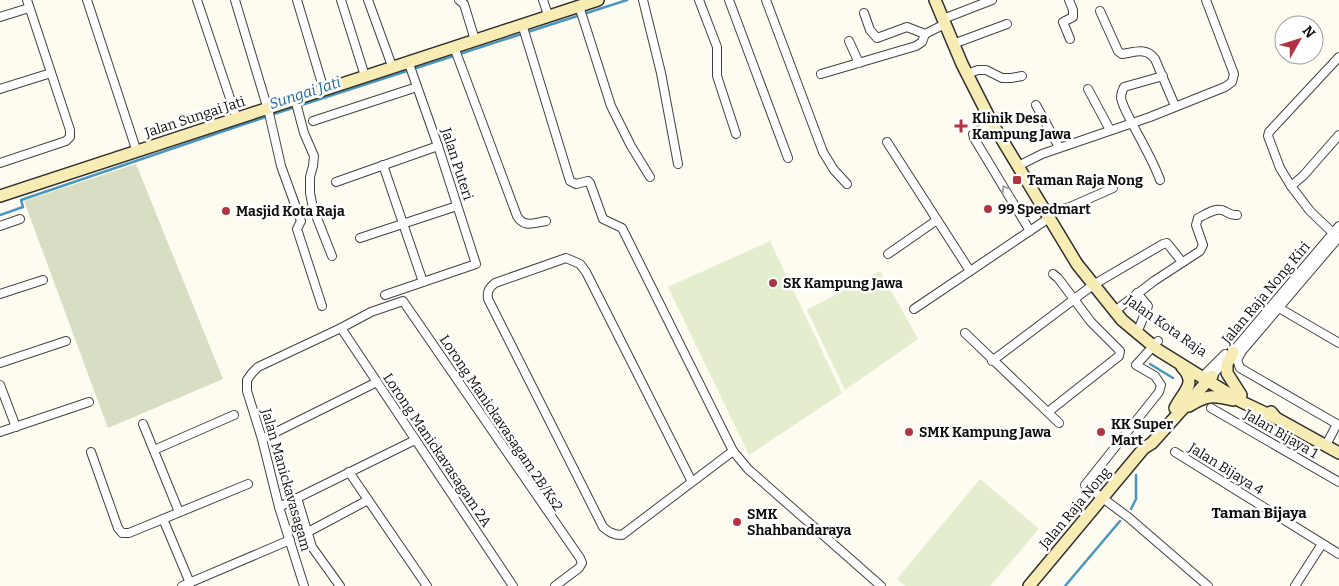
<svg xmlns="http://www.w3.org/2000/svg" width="1339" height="586" viewBox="0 0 1339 586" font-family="Bitter,serif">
<rect width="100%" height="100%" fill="#fefbf1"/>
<polygon fill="#d7dec4" points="136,164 223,379 108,428 24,201"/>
<g fill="#e4edce">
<polygon points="770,241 842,393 749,455 668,287"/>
<polygon points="880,271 918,339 845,390 807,310"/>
<polygon points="980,479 1039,529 990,586 905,586 897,579"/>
</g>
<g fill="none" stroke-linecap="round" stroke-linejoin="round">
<g stroke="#4997c0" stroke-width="2.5">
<polyline points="0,215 23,207 21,200 280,112 627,0"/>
<polyline points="1150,364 1173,378"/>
<polyline points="1131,509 1136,499 1136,475"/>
<polyline points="1065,586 1120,521"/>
</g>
<defs>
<g id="street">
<polyline points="87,0 137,152"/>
<polyline points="197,0 237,119"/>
<polyline points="235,0 269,113 281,166 301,221 297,229 322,306"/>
<polyline points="297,0 324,90"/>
<polyline points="341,0 365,76"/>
<polyline points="368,0 392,66"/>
<polyline points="459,0 464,4 475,40"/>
<polyline points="543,0 548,15"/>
<polyline points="643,0 661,73 678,164"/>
<polyline points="699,0 717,47 717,76 736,134"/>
<polyline points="729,0 788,158"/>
<polyline points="766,0 823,152 834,170 847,184"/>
<polyline points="1069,0 1073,10 1073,17 1063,22 1070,39"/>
<polyline points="579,6 611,106 631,146 650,177"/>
<path d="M1100,11L1118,51L1122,54C1136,52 1146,47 1155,59L1175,106"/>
<polyline points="864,13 870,30 877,38 907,27 925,34 945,24"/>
<polyline points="0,17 29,8"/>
<polyline points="943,19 992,0"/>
<polyline points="522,24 570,181 576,184 588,181 590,183 603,219 622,228 733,451 748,469 881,586"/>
<polyline points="849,41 859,63"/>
<polyline points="953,44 1007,24"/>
<path d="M454,47L517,216C524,228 533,223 546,221"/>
<polyline points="821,74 916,46 922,42 925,34"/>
<polyline points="967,74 978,70 986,70 1002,78 1011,78 1022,76"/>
<polyline points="0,89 51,73"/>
<polyline points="1088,89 1110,130"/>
<polyline points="295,99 304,133 314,156 313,166 310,177 310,193 313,208 332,256"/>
<polyline points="1036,105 1059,147"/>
<polyline points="313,121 417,87"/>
<polyline points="992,123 973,134 974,138 1030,231"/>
<polyline points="887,142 970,271"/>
<polyline points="0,163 66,141 70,137 70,130 27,0"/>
<polyline points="383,165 423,282"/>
<polyline points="1018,166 1042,154 1150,117 1225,87 1232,82 1234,74 1206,0"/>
<path d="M1160,180C1154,163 1143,144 1134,127C1130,118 1123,108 1121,98C1121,94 1122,91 1124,87L1163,76"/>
<polyline points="336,182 438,146"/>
<polyline points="1291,186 1303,176 1339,135"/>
<polyline points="1046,213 1070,207 1113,188"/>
<polyline points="0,226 20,219"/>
<polyline points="1333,233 1310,211 1291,186 1280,168 1268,136 1269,132 1339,57"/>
<polyline points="360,238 457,206"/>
<polyline points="888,254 937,220"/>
<polyline points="1137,293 1148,306 1139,328"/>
<polyline points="0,294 43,280"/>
<polyline points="385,295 476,264 438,146 408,61"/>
<polyline points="1279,308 1339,343"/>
<polyline points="914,309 1049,218"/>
<path d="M1115,311L1154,281L1200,251L1203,245L1196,225L1198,218C1205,215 1214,208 1222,210C1228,212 1230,216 1237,215"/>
<polyline points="341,328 513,586"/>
<polyline points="965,333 1059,423"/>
<polyline points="1158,341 1136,365 1155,376 1161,385 1159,392 1085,485 1128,517 1208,586"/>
<polyline points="992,361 1093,285 1163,244 1167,243 1182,262"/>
<polyline points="0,363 66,341"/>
<polyline points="1206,373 1225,354"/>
<polyline points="1212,376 1339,226"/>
<polyline points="0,385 16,427"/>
<polyline points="1211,408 1339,482"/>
<polyline points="1048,412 1119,356 1120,351 1091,322 1058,278 1053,274"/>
<polyline points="143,424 179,512"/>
<polyline points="0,432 89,402"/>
<polyline points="262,439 377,382"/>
<polyline points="1326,445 1337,424 1240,368 1237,360 1242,351 1339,237"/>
<polyline points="154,450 234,415"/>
<polyline points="91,452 118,528 122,533 129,533 248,484"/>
<polyline points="1175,452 1339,554"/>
<polyline points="349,472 427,586"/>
<path d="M692,482L586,272L580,264L566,258L495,283C489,288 487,291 488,299L603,527C609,532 613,535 622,535L733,451"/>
<polyline points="297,498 312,547 340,586"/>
<polyline points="279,507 415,440"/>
<polyline points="163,519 190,583"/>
<polyline points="308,532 368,500"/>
<polyline points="182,586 290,540"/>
<polyline points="304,586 279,507 262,439 247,391 247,380 252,373 258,367 341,328 371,312 403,301 580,558 582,563 579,568 555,586"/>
<polyline points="1295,586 1322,544"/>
</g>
<g id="secondary">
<polyline points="935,0 962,64 992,123 1077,264 1122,320 1158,350 1242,402 1276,418"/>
<polyline points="0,196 598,0"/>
<polyline points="1233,352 1227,364 1227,373 1241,395"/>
<path d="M1189,406C1206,395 1213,395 1233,400"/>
<path d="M1175,408C1183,392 1198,383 1182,367"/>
<polyline points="1271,412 1276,418 1339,453"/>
<polyline points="1029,586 1144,448 1152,443 1212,376"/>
</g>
</defs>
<use href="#street" stroke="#414141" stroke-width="10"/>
<use href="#secondary" stroke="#303030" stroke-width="14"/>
<use href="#street" stroke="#fff" stroke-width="8"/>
<use href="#secondary" stroke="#f7ecb3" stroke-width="11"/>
</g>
<defs><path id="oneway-chevron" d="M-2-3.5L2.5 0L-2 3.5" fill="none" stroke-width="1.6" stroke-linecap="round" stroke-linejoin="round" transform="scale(1.25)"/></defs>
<use stroke="#9f9f9f" href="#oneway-chevron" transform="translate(1005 189) rotate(-121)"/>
<g fill="#b13440" stroke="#fff" stroke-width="2">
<path d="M958.5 118.5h5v5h5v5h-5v5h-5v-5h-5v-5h5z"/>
<rect x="1012" y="175" width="10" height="10" rx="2.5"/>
<circle cx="988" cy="209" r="5"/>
<circle cx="226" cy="211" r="5"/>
<circle cx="773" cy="283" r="5"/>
<circle cx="909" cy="432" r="5"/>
<circle cx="1101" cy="432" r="5"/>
<circle cx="737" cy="522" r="5"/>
</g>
<g text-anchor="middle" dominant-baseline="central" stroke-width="5" stroke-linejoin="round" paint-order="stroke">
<g font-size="14" fill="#0e0e0e" stroke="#fff">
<text transform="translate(195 117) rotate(-18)">Jalan Sungai Jati</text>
<text transform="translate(457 164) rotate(72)">Jalan Puteri</text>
<text transform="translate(1266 293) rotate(-50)">Jalan Raja Nong Kiri</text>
<text transform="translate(1166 326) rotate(35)">Jalan Kota Raja</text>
<text transform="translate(501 423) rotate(56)">Lorong Manickavasagam 2B/Ks2</text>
<text transform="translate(1281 434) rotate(30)">Jalan Bijaya 1</text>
<text transform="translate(437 450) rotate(56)">Lorong Manickavasagam 2A</text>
<text transform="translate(1226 469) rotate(32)">Jalan Bijaya 4</text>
<text transform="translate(286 480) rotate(74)">Jalan Manickavasagam</text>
<text transform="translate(1075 508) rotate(-50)">Jalan Raja Nong</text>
</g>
<g font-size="14" font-weight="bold" fill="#0e0e0e" stroke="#fff" text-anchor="start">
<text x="972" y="118">Klinik Desa<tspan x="972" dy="16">Kampung Jawa</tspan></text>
<text x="1027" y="180">Taman Raja Nong</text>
<text x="998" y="209">99 Speedmart</text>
<text x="236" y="211">Masjid Kota Raja</text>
<text x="783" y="283">SK Kampung Jawa</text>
<text x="1111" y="424">KK Super<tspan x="1111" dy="16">Mart</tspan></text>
<text x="919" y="432">SMK Kampung Jawa</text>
<text x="747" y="514">SMK<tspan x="747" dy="16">Shahbandaraya</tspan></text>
</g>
<g font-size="15" font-style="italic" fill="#236995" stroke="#fff">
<text transform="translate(305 93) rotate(-18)">Sungai Jati</text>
</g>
<g font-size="15" font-weight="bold" fill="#0e0e0e" stroke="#fff">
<text x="1259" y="513">Taman Bijaya</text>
</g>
</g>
<g transform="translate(1299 40) rotate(51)"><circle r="24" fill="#ffffff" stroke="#9f9f9f"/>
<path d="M0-4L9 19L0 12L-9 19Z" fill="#b13440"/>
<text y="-8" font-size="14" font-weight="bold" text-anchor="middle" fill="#0e0e0e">N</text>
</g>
</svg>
